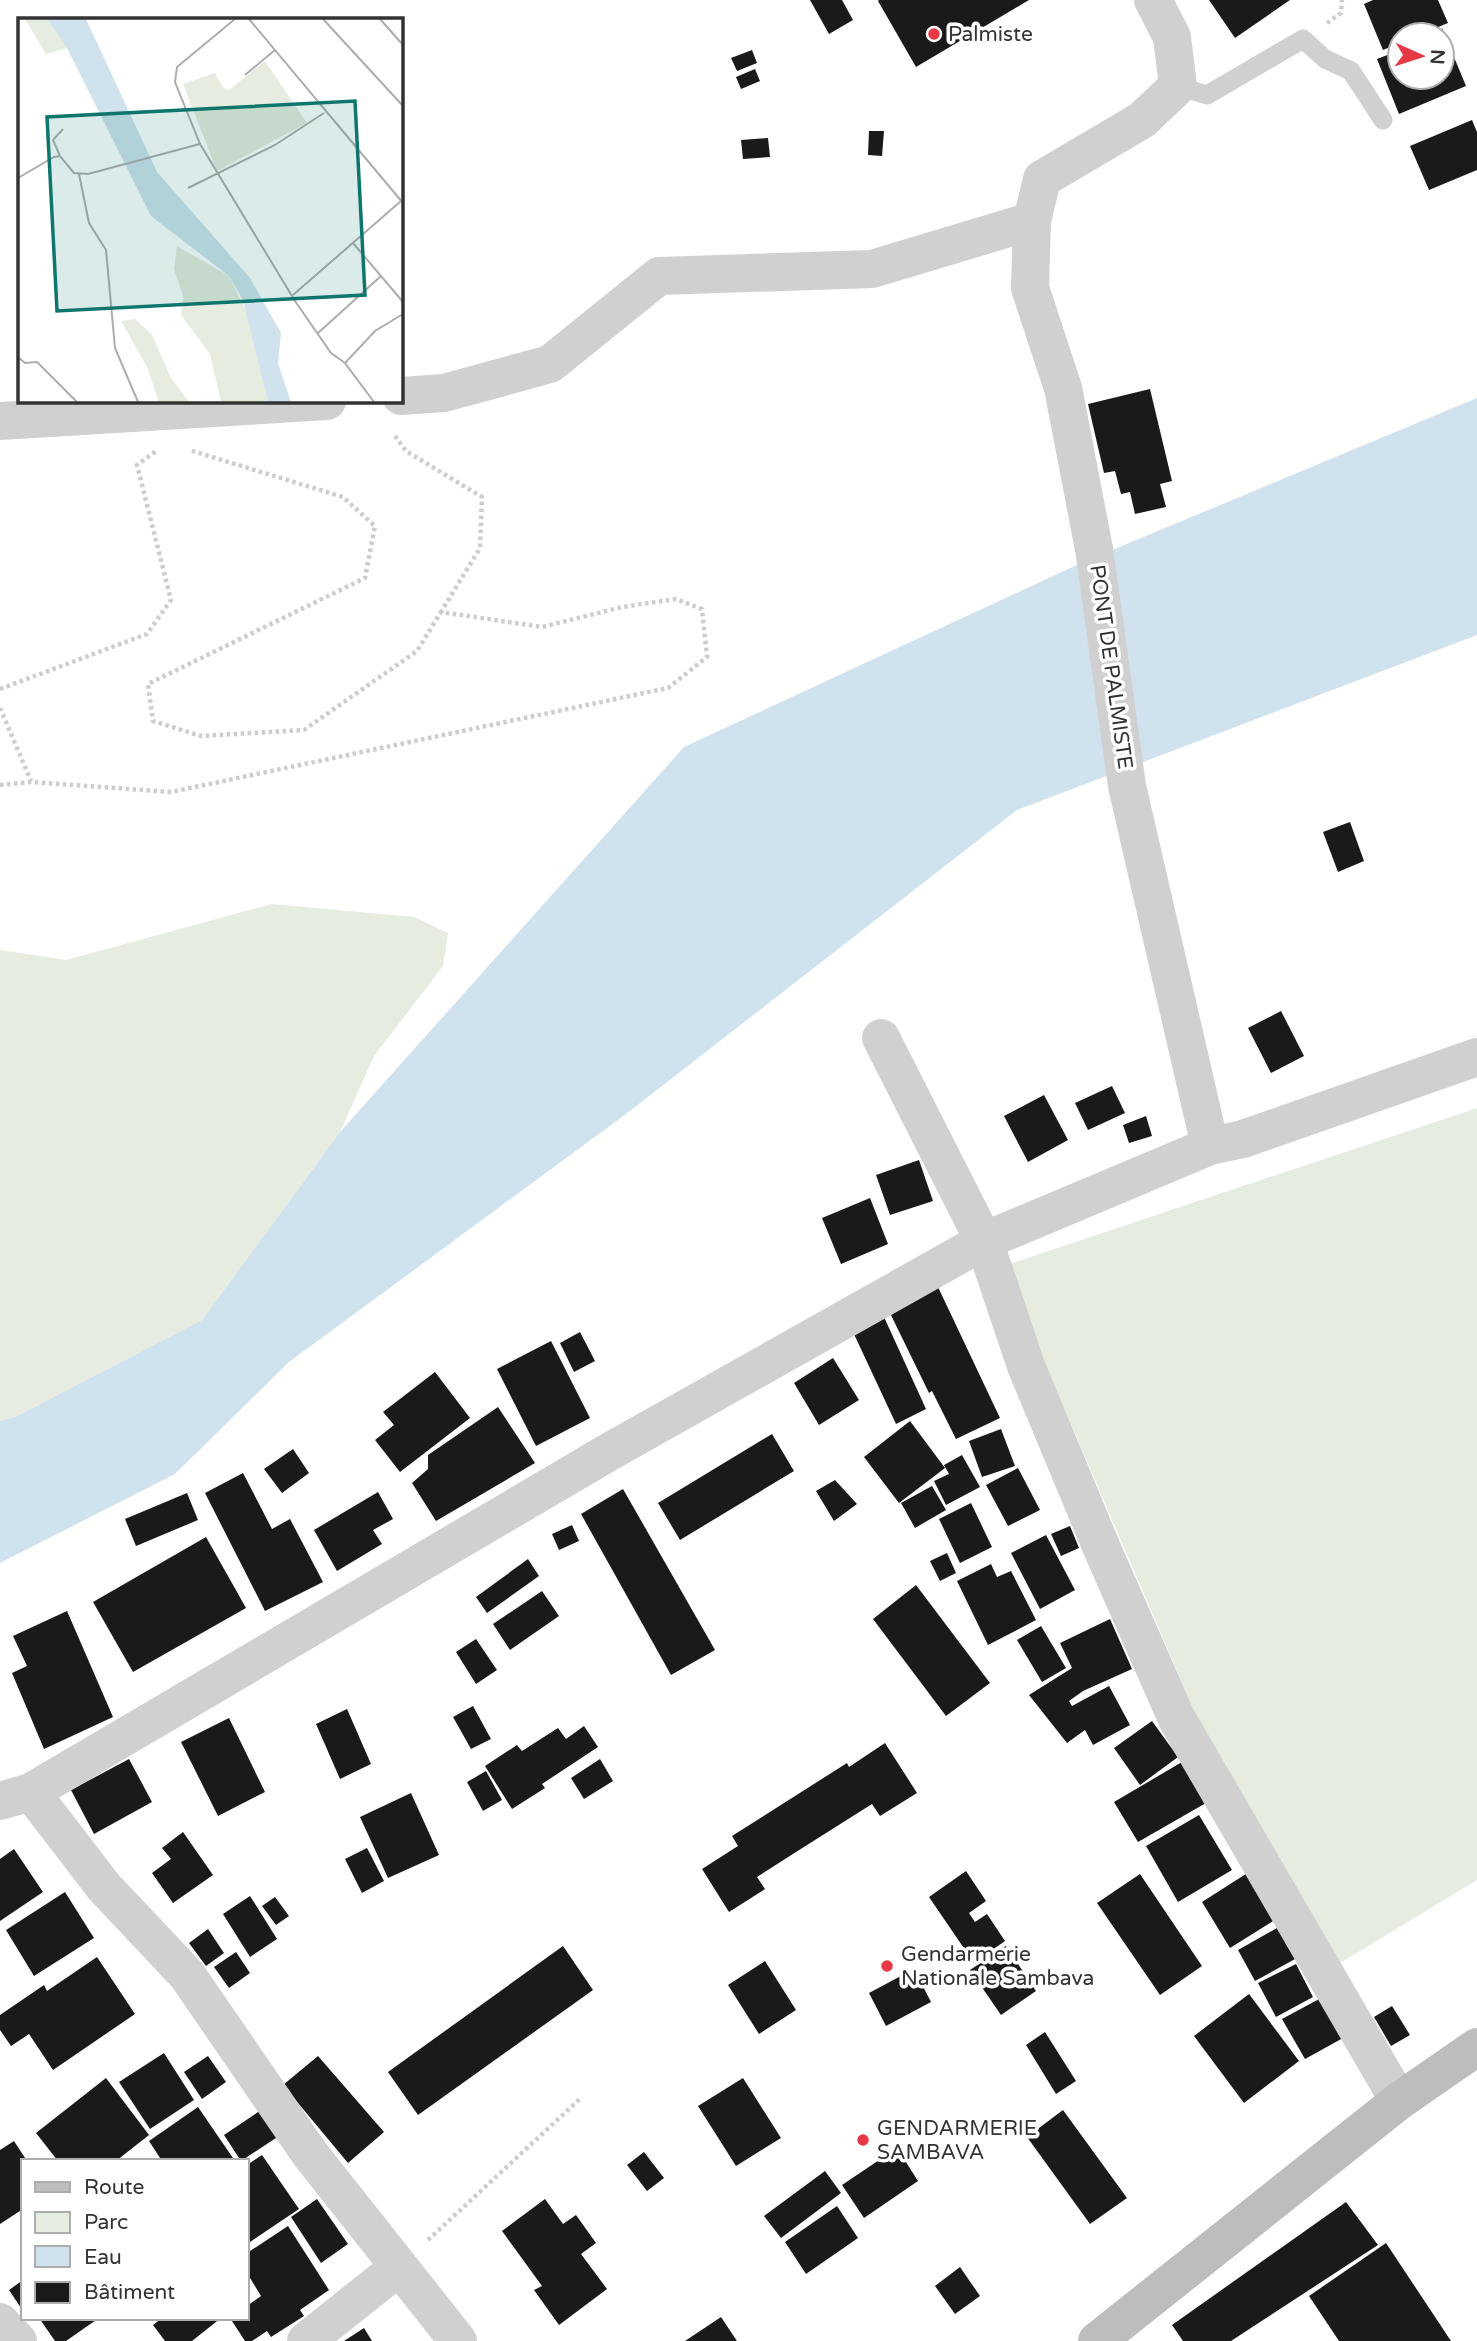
<svg xmlns="http://www.w3.org/2000/svg" width="1477" height="2341" viewBox="0 0 1477 2341" font-family="'Varela Round',sans-serif">
<rect width="100%" height="100%" fill="#fff"/>
<g fill="#e6ecdf">
<polygon points="272,904 414,917 448,933 443,966 374,1056 340,1132 202,1320 15,1417 0,1421 0,950 66,960"/>
<polygon points="1477,1108 1477,1880 1332,1968 1221,1773 1003,1266"/>
</g>
<polygon fill="#cfe2ee" points="1477,398 1477,635 1017,810 626,1114 289,1362 175,1474 0,1563 0,1421 15,1417 202,1320 340,1132 684,747 1081,563"/>
<g fill="#1a1a1a">
<polygon points="810,0 842,0 853,20 829,34"/>
<polygon points="879,0 1029,0 916,67 878,1"/>
<polygon points="1209,0 1290,0 1235,38"/>
<polygon points="1373,0 1438,0 1448,23 1419,35 1400,35 1400,43 1383,50 1364,4"/>
<polygon points="1442,28 1466,86 1399,114 1377,59 1400,50 1400,77 1442,77 1442,35 1436,35 1442,33"/>
<polygon points="752,50 757,63 737,71 731,58"/>
<polygon points="755,69 760,81 741,89 736,77"/>
<polygon points="1472,120 1477,132 1477,170 1429,190 1410,146"/>
<polygon points="869,131 884,131 882,156 868,155"/>
<polygon points="768,138 770,157 743,159 741,140"/>
<polygon points="1150,389 1172,481 1160,484 1166,507 1135,514 1130,492 1121,494 1115,471 1104,473 1088,404"/>
<polygon points="1350,822 1364,861 1338,872 1323,832"/>
<polygon points="1281,1011 1304,1056 1271,1073 1248,1028"/>
<polygon points="1112,1086 1125,1113 1088,1130 1075,1103"/>
<polygon points="1044,1095 1068,1140 1028,1162 1004,1116"/>
<polygon points="1146,1116 1152,1136 1129,1143 1123,1125"/>
<polygon points="919,1160 933,1201 890,1215 876,1175"/>
<polygon points="870,1198 888,1244 841,1264 822,1218"/>
<polygon points="938,1287 1000,1418 956,1439 932,1391 929,1393 889,1311"/>
<polygon points="884,1317 926,1409 896,1424 853,1332"/>
<polygon points="580,1332 595,1361 574,1372 560,1343"/>
<polygon points="551,1341 590,1418 536,1446 497,1369"/>
<polygon points="833,1358 859,1400 819,1425 794,1383"/>
<polygon points="435,1372 470,1418 400,1472 375,1440 394,1425 383,1412"/>
<polygon points="498,1407 535,1463 436,1521 412,1483 428,1469 428,1455"/>
<polygon points="910,1421 945,1468 899,1503 864,1457"/>
<polygon points="1001,1429 1015,1466 982,1477 969,1441"/>
<polygon points="772,1434 794,1471 680,1540 658,1503"/>
<polygon points="293,1449 309,1473 282,1493 264,1469"/>
<polygon points="962,1455 980,1487 946,1505 934,1481 949,1474 944,1465"/>
<polygon points="1018,1468 1040,1510 1008,1526 986,1485"/>
<polygon points="243,1473 272,1529 290,1519 323,1582 265,1611 205,1493"/>
<polygon points="835,1480 857,1504 834,1521 816,1491"/>
<polygon points="932,1486 946,1510 915,1528 901,1503"/>
<polygon points="623,1489 715,1650 671,1675 581,1514"/>
<polygon points="378,1492 393,1519 373,1530 382,1544 337,1571 314,1530"/>
<polygon points="187,1493 198,1520 136,1546 125,1519"/>
<polygon points="971,1503 992,1547 960,1563 939,1519"/>
<polygon points="572,1525 579,1541 559,1550 552,1534"/>
<polygon points="1070,1526 1079,1548 1061,1556 1051,1534"/>
<polygon points="1046,1535 1075,1590 1040,1609 1011,1553"/>
<polygon points="206,1537 246,1608 133,1672 93,1602"/>
<polygon points="947,1553 956,1573 940,1581 930,1561"/>
<polygon points="528,1559 539,1576 487,1613 476,1597"/>
<polygon points="991,1564 997,1577 1011,1571 1036,1620 988,1645 957,1581"/>
<polygon points="916,1585 990,1683 946,1716 873,1619"/>
<polygon points="542,1591 559,1616 510,1650 493,1624"/>
<polygon points="67,1611 113,1717 44,1749 12,1673 27,1666 13,1636"/>
<polygon points="1110,1619 1132,1669 1083,1691 1069,1701 1072,1706 1109,1686 1130,1725 1093,1745 1085,1730 1067,1743 1029,1695 1072,1668 1060,1643"/>
<polygon points="1041,1626 1066,1668 1042,1682 1017,1640"/>
<polygon points="476,1639 497,1670 476,1684 456,1652"/>
<polygon points="473,1706 491,1739 471,1749 453,1717"/>
<polygon points="347,1709 371,1764 340,1779 316,1724"/>
<polygon points="229,1718 265,1792 218,1816 181,1742"/>
<polygon points="1152,1721 1178,1757 1140,1785 1114,1748"/>
<polygon points="584,1726 598,1747 542,1784 545,1788 512,1809 485,1766 517,1745 522,1751 558,1728 566,1739"/>
<polygon points="885,1743 917,1793 880,1816 872,1804 796,1852 757,1877 765,1889 729,1912 702,1869 738,1846 732,1836 847,1763 849,1767"/>
<polygon points="129,1759 152,1802 94,1834 71,1790"/>
<polygon points="600,1759 613,1781 584,1799 571,1778"/>
<polygon points="1182,1762 1206,1803 1138,1842 1114,1802"/>
<polygon points="486,1771 502,1800 483,1811 467,1782"/>
<polygon points="411,1793 439,1855 388,1878 360,1817"/>
<polygon points="1199,1815 1232,1870 1178,1902 1146,1846"/>
<polygon points="183,1832 213,1875 173,1903 152,1873 171,1859 162,1848"/>
<polygon points="367,1848 384,1881 362,1893 345,1859"/>
<polygon points="14,1849 43,1892 0,1921 0,1859"/>
<polygon points="966,1871 986,1901 969,1913 975,1922 987,1914 1005,1941 974,1963 929,1897"/>
<polygon points="1249,1872 1278,1918 1230,1948 1202,1902"/>
<polygon points="1140,1874 1202,1966 1160,1995 1097,1903"/>
<polygon points="65,1892 94,1938 34,1976 6,1930"/>
<polygon points="250,1896 277,1939 250,1957 223,1914"/>
<polygon points="275,1897 289,1916 276,1925 262,1906"/>
<polygon points="1277,1928 1295,1959 1255,1981 1238,1950"/>
<polygon points="208,1929 224,1953 206,1966 189,1943"/>
<polygon points="563,1946 593,1990 418,2115 388,2072"/>
<polygon points="1006,1946 1036,1991 1001,2015 970,1970"/>
<polygon points="236,1952 250,1973 229,1988 214,1967"/>
<polygon points="97,1957 135,2014 53,2070 29,2034 11,2046 0,2030 0,2015 44,1985 47,1991"/>
<polygon points="765,1961 796,2010 759,2034 728,1985"/>
<polygon points="1296,1964 1313,1997 1276,2017 1258,1983"/>
<polygon points="914,1969 931,2002 886,2026 869,1993"/>
<polygon points="1249,1994 1299,2061 1244,2103 1194,2036"/>
<polygon points="1321,1998 1343,2038 1305,2059 1282,2019"/>
<polygon points="1392,2006 1410,2035 1391,2046 1374,2017"/>
<polygon points="1045,2032 1076,2081 1056,2094 1026,2045"/>
<polygon points="164,2053 194,2100 150,2129 119,2082"/>
<polygon points="208,2056 226,2082 202,2099 184,2072"/>
<polygon points="318,2056 384,2132 348,2163 283,2085"/>
<polygon points="106,2078 149,2135 116,2161 58,2161 36,2133"/>
<polygon points="743,2078 781,2138 736,2166 698,2106"/>
<polygon points="198,2107 235,2161 162,2161 149,2141"/>
<polygon points="264,2108 282,2134 241,2161 224,2135"/>
<polygon points="1063,2110 1127,2198 1090,2224 1027,2137"/>
<polygon points="14,2141 27,2161 23,2161 23,2209 0,2224 0,2150"/>
<polygon points="897,2148 918,2181 864,2218 842,2185"/>
<polygon points="644,2152 664,2178 647,2191 627,2165"/>
<polygon points="262,2155 299,2209 247,2244 247,2165"/>
<polygon points="825,2171 841,2193 781,2238 764,2216"/>
<polygon points="317,2199 348,2244 321,2263 291,2217"/>
<polygon points="545,2199 563,2224 576,2215 596,2243 581,2254 607,2289 559,2325 534,2290 542,2286 502,2231"/>
<polygon points="1346,2202 1378,2245 1231,2341 1183,2341 1172,2325"/>
<polygon points="837,2206 858,2238 806,2274 785,2242"/>
<polygon points="288,2226 329,2290 300,2310 304,2316 271,2337 267,2331 252,2341 245,2341 230,2318 247,2318 247,2306 261,2296 247,2273 247,2253"/>
<polygon points="1386,2243 1451,2341 1339,2341 1309,2296"/>
<polygon points="960,2267 980,2296 955,2314 935,2286"/>
<polygon points="23,2280 23,2311 9,2290"/>
<polygon points="721,2317 737,2341 685,2341"/>
<polygon points="39,2318 99,2318 66,2341 55,2341"/>
<polygon points="162,2318 221,2318 192,2341 165,2341 153,2325"/>
<polygon points="364,2328 372,2341 344,2341"/>
</g>
<g fill="none" stroke-linecap="round" stroke-linejoin="round">
<g stroke="#cdcdcd" stroke-width="4.5" stroke-dasharray="3.5 3.5" stroke-linecap="butt">
<polyline points="1327,23 1341,13 1342,0"/>
<polyline points="395,436 406,451 482,497 480,548 441,612"/>
<polyline points="0,689 147,634 171,600 137,465 156,451"/>
<polyline points="0,708 31,781"/>
<polyline points="0,785 31,782 171,792 668,688 707,657 702,609 676,599 622,607 542,627 441,612 417,651 304,730 201,736 153,721 148,684 365,578 375,526 343,497 189,450"/>
<polyline points="428,2240 582,2097"/>
</g>
<polyline stroke="#d0d0d0" stroke-width="19" points="1178,86 1207,95 1303,39 1325,59 1351,71 1383,120"/>
<g stroke="#d0d0d0" stroke-width="38">
<polyline points="401,396 444,393 550,364 659,276 872,269 1032,221"/>
<polyline points="0,421 327,401"/>
<polyline points="881,1038 984,1241 1026,1366 1103,1551 1177,1719 1399,2101"/>
<polyline points="1210,1146 1243,1139 1477,1057"/>
<polyline points="31,1792 104,1887 187,1975 310,2154 458,2341"/>
<polyline points="0,1801 31,1792 609,1452 984,1241 1210,1146 1127,786 1094,549 1063,388 1030,288 1032,221 1042,179 1142,120 1178,86 1172,37 1153,0"/>
<polyline points="0,2322 18,2341"/>
<polyline points="306,2341 399,2267"/>
</g>
<polyline stroke="#bdbdbd" stroke-width="38" points="1097,2341 1399,2101 1477,2047"/>
</g>
<g fill="#e63946" stroke="#fff" stroke-width="2.5">
<circle cx="934" cy="34" r="7"/>
<circle cx="887" cy="1966" r="7"/>
<circle cx="863" cy="2140" r="7"/>
</g>
<g text-anchor="middle" dominant-baseline="central" stroke-width="7" stroke-linejoin="round" paint-order="stroke">
<g font-size="21" fill="#333" stroke="#fff" text-anchor="start">
<text x="948" y="34">Palmiste</text>
<text x="901" y="1954">Gendarmerie<tspan x="901" dy="24">Nationale Sambava</tspan></text>
<text x="877" y="2128">GENDARMERIE<tspan x="877" dy="24">SAMBAVA</tspan></text>
</g>
<g font-size="21" fill="#333" stroke="#fff">
<text transform="translate(1111 667) rotate(82)">PONT DE PALMISTE</text>
</g>
</g>
<g transform="translate(18 18)">
<rect width="385" height="385" fill="#fff"/>
<path d="M7,1H29L49,30L28,36ZM247,43L289,105L199,153L165,66L197,55L205,70L211,72ZM159,228L211,258L232,301L250,384H203L192,336L163,297L165,278L156,251ZM117,301L134,317L153,360L171,384H141L129,349L103,303Z" fill="#e6ecdf"/>
<path d="M29,1H68L139,154L232,260L263,315L260,345L273,384H250L225,282L211,258L133,198L49,30Z" fill="#cfe2ee"/>
<path fill="none" stroke="#adadad" stroke-width="2" d="M231,1L385,185M305,1L385,88M362,1L385,27M227,57L257,32M182,126L157,64L159,49L217,1M42,138L35,122L45,111M61,156L71,205L88,232L97,330L120,384M0,160L36,139L42,138L56,155L70,156L182,126L277,283L313,335L327,345M170,170L257,127L306,95M335,225L385,284M275,277L383,183M300,315L363,258M0,339L7,345L19,344L59,384M356,384L327,345L357,313L385,296"/>
<path fill="#0f766e" fill-opacity="0.15" stroke="#0f766e" stroke-width="3.5" d="M337,83L347,277L39,293L29,99Z"/>
<rect width="385" height="385" fill="none" stroke="#333" stroke-width="3.5"/>
</g>
<rect x="21" y="2159" width="228" height="161" fill="#ffffff" stroke="#adadad" stroke-width="2"/>
<rect x="35" y="2182" width="35" height="10" fill="#bdbdbd" stroke="#adadad" stroke-width="2"/>
<text x="84" y="2194" font-size="21" fill="#333333">Route</text>
<rect x="35" y="2212" width="35" height="21" fill="#e6ecdf" stroke="#adadad" stroke-width="2"/>
<text x="84" y="2229" font-size="21" fill="#333333">Parc</text>
<rect x="35" y="2246" width="35" height="21" fill="#cfe2ee" stroke="#adadad" stroke-width="2"/>
<text x="84" y="2264" font-size="21" fill="#333333">Eau</text>
<rect x="35" y="2282" width="35" height="21" fill="#1a1a1a" stroke="#adadad" stroke-width="2"/>
<text x="84" y="2299" font-size="21" fill="#333333">Bâtiment</text>
<g transform="translate(1421 56) rotate(93)"><circle r="33" fill="#ffffff" stroke="#adadad" stroke-width="2"/>
<path d="M0-5L12 26L0 18L-12 26Z" fill="#e63946"/>
<text y="-10" font-size="19" font-weight="bold" text-anchor="middle" fill="#333333">N</text>
</g>
</svg>
